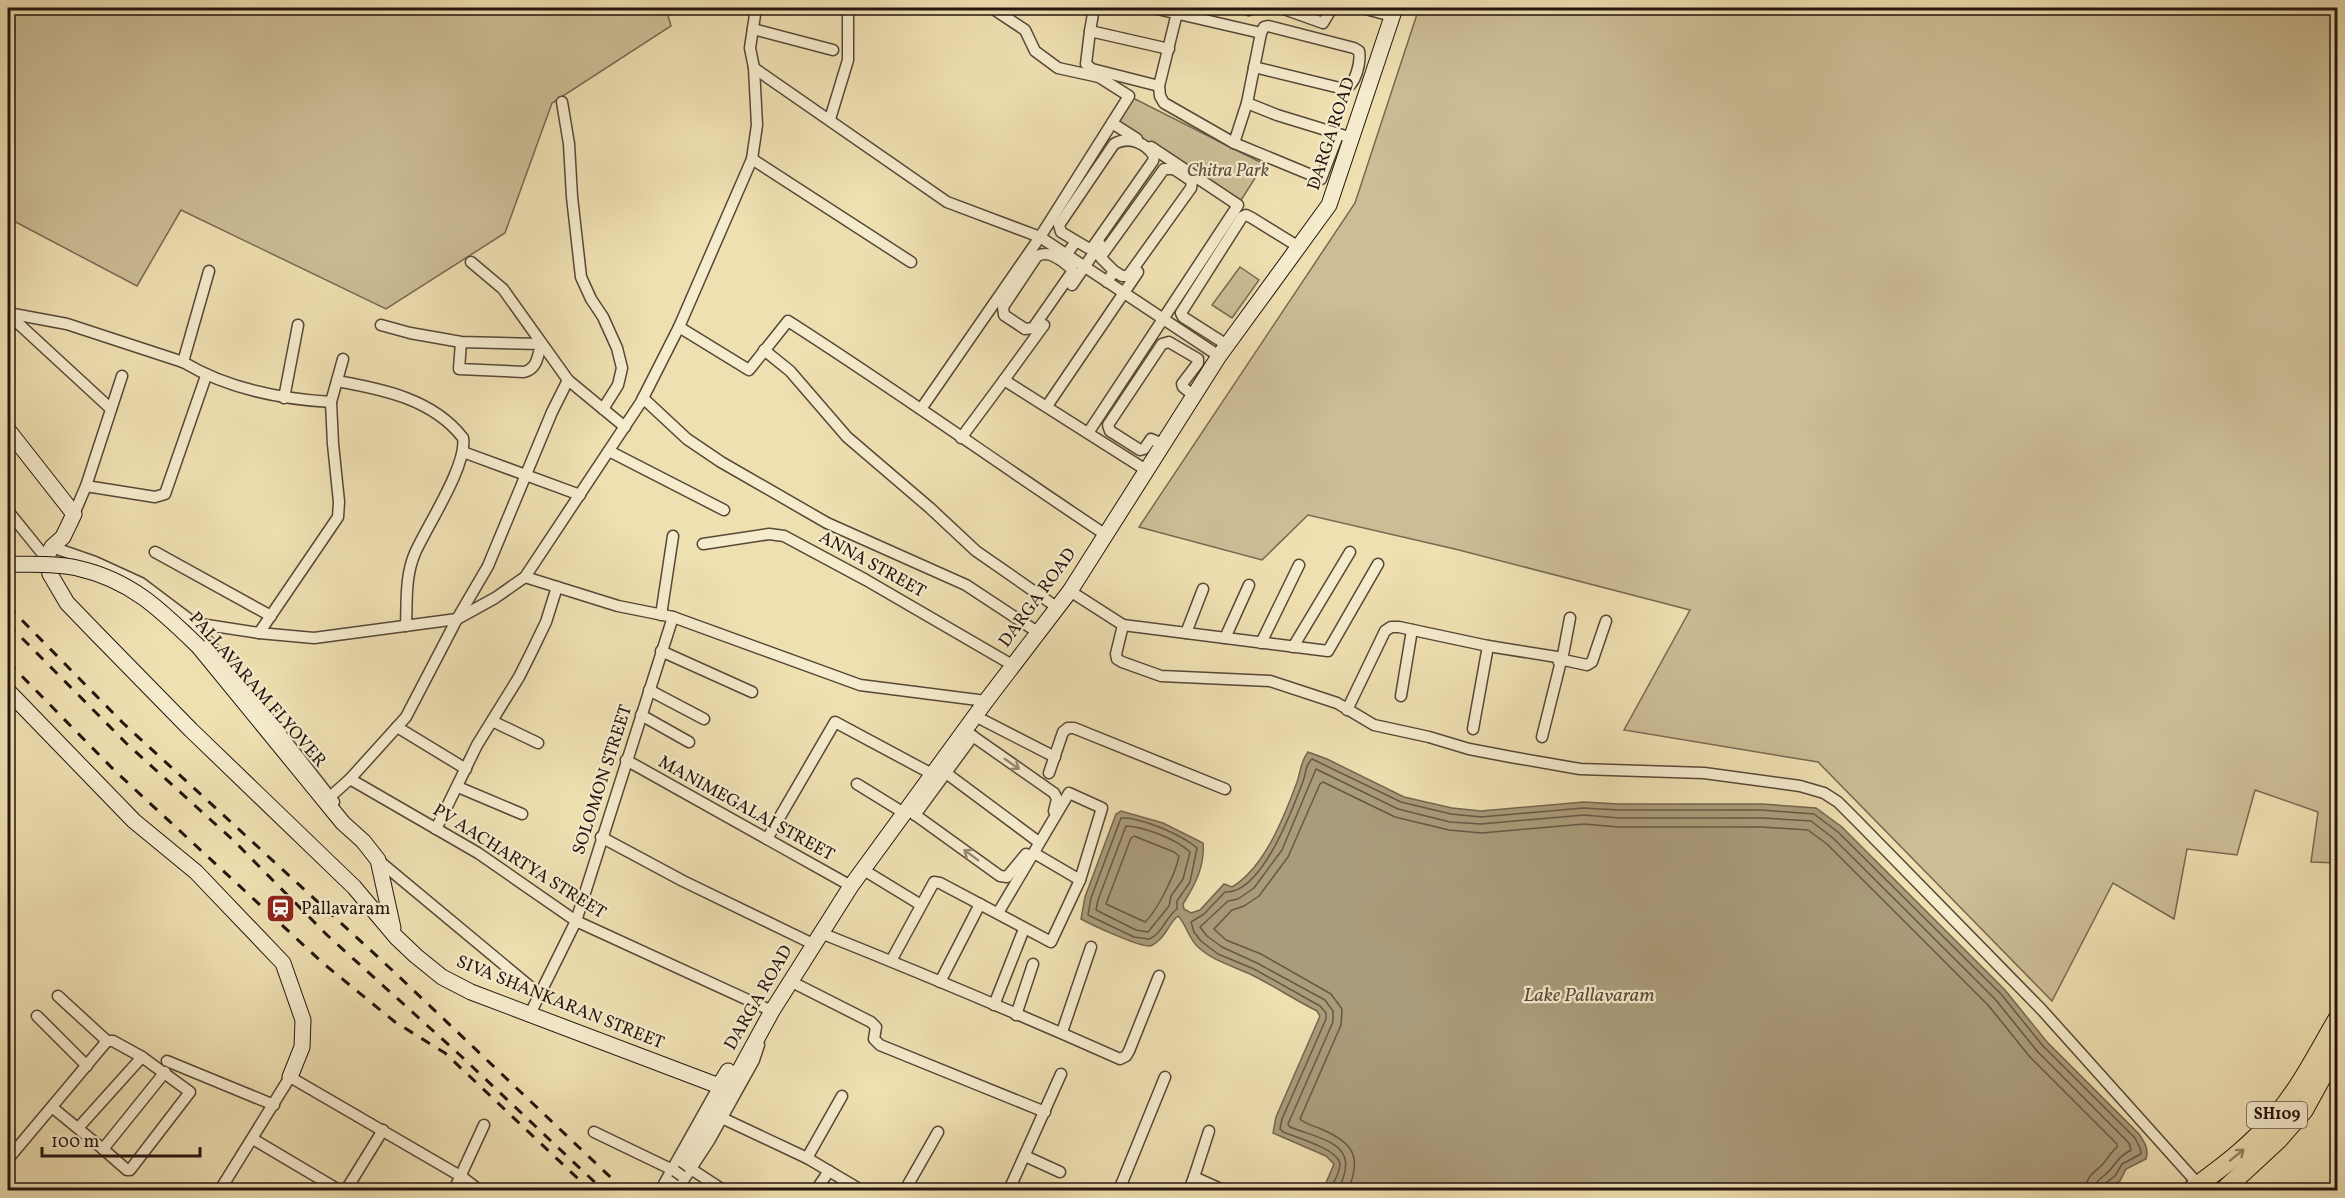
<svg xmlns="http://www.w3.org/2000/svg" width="2345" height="1198" viewBox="0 0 2345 1198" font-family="Vollkorn,serif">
<rect width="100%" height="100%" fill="#efe0b2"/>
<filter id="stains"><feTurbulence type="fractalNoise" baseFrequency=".00333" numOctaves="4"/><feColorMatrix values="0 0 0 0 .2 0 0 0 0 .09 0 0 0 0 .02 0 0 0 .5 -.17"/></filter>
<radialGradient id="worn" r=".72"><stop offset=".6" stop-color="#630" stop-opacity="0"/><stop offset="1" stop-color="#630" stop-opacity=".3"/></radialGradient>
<g fill="#ccbd96" stroke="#786852" stroke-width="1.5">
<polygon points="8,8 666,8 671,26 552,103 505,233 386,309 181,210 137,286 8,218"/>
<polygon points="1419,8 2337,8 2337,863 2311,862 2318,812 2255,790 2237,855 2187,849 2174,919 2113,883 2052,1001 1818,762 1624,730 1690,610 1459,550 1308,515 1262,560 1139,527 1355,203"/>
<polygon points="1129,96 1264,164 1238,205 1113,122"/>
<polygon points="1240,267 1259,280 1232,318 1212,305"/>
</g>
<path fill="#aa9b7a" stroke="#74654f" stroke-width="1.5" d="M1308,752L1327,759L1404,797L1452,808L1481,811L1584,802L1619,804H1763L1816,808L1842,827L2005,990L2047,1042L2139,1134C2145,1143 2149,1149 2146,1159L2126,1169L2120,1181L2105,1190H1323L1334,1164L1326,1156L1273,1133L1276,1117L1320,1016L1317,1011C1295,1000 1274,986 1252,975C1233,966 1213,961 1198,947C1188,938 1187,925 1178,916C1169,923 1167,934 1158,941C1157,942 1152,946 1150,946C1139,947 1092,925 1081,919L1085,897L1116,814L1121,811L1163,823L1203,843C1205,866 1195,885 1183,904L1184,909L1191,913L1200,910L1224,884L1232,887C1265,867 1284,817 1297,782C1301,771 1300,762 1308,752Z"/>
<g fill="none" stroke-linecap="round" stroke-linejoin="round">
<g stroke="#675844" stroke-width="1.5">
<path d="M1121,818C1141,817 1182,835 1197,848L1190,882L1177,901V909C1165,918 1163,933 1149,939L1134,937L1088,915L1091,898Z"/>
<path d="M1126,826C1145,827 1176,839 1190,852L1183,879L1171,896L1169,906L1148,932L1136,930L1096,910L1098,900Z"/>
<path d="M1134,836L1174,852L1179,856C1176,873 1157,911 1145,922L1106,904L1131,838Z"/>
<path d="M1329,1190C1333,1184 1340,1172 1340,1164C1338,1149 1295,1137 1283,1132L1280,1129L1282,1119L1326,1019V1013L1320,1006L1254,969L1218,954L1201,941L1194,932L1191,922L1204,914L1225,892C1261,894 1291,813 1302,784C1306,776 1305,764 1312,759L1401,802L1451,814L1481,817L1583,808L1619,810H1762L1814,814L1838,832L2001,994L2043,1046L2135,1138L2140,1148L2141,1154L2122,1164L2115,1176L2103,1185L2102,1190"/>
<path d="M1338,1190C1362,1144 1326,1141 1290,1127L1288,1124L1333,1022V1011L1325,1000L1257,963L1222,947L1207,936L1200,927L1228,901L1238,899L1254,888L1282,850L1316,769L1398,809L1450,822L1481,824L1584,815L1619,818H1762L1811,821L1833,838L1995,999L2037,1051L2129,1143L2131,1150C2117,1158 2118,1161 2109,1171C2102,1179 2096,1178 2095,1190"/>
<path d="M1348,1190C1362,1157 1354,1143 1321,1129C1314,1126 1305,1124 1300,1119L1341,1025L1342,1009L1331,994L1261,954L1226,940L1214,929L1232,910L1244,906L1259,896L1288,857L1320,784L1323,782L1395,817L1449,830L1482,833L1584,824L1619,827H1761L1808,830L1827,844L1988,1005L2030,1057L2117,1144V1147C2110,1153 2107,1160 2101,1166C2092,1174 2086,1177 2086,1190"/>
</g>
<defs>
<g id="street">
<polyline points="1094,8 1090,31 1169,49"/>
<polyline points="1153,8 1261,33 1247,103 1277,115 1352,138"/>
<polyline points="1244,8 1249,10 1252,8"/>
<polyline points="1281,8 1323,23 1332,8"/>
<polyline points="1362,8 1392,16"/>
<polyline points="1177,13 1159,86 1160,96 1164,103 1234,143 1247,103"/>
<polyline points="753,29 833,50"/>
<polyline points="1090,31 1086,64 1092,69 1159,86"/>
<path d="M1254,67L1344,89C1356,85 1361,62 1359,51L1354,48L1268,26L1264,27L1261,33"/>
<polyline points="754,68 947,202 1040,237 1219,356"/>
<polyline points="562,102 569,144 572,197 581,277 591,299 603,317 617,348 622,368 618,385 603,409"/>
<polyline points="830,119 848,60 848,8"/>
<polyline points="1112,123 1137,139"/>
<polyline points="1234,143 1321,179 1338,135"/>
<polyline points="752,159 911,262"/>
<path d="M1062,261L1072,269V272L1033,328L1025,329L1004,315L1003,307L1037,256C1047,251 1054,256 1062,261L1076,241L1061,232L1059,225L1114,144C1128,136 1145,142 1154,156L1153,161L1092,248H1088L1076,241"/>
<polyline points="471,262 503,289 568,380 625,427"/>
<path d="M209,271L183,362C228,389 279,399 331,402"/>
<polyline points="1107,282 1114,271 1101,258 1102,255 1164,169 1174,169 1192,181 1191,188 1128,276 1122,276 1114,271"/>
<polyline points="1072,285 1100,244"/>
<polyline points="8,313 67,324 183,362"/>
<polyline points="8,314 111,409"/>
<path d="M381,325L410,333L461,342L541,344C538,356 537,369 524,372L459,369L461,342"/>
<polyline points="1044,325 1004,380 1146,470"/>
<path d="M679,327L749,370L788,321C896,390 999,464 1106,535"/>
<polyline points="1227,345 1183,317 1181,313 1242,217 1246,215 1252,218 1299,247"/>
<polyline points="764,350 790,371 847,437 930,508 976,551 1058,608"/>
<path d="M337,381C382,389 433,399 463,438C468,464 427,526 415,553C405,576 407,601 406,626"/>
<polyline points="284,398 298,325"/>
<polyline points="643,398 687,439 721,462 827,523 966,585 1039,633"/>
<polyline points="1047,406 1138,272"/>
<polyline points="921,409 1040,237 1129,96 1099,77 1058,68 1035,51 1025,30 992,8"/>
<polyline points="1088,433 1238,205 1151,147"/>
<polyline points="961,438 1004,380"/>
<polyline points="1163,444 1151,439 1144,449 1140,450 1110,431 1108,425 1162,344 1169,342 1198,359 1198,363 1182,384 1183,387 1194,396"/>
<polyline points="609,451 724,510"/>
<polyline points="463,452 580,495"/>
<polyline points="86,486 155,497 165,494 206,376"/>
<polyline points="8,511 46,558"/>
<polyline points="74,514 86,486 122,376"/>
<polyline points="703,544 769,534 784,536 866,580 1014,666"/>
<polyline points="52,547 95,562 141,583 194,623 259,633 314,638 457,619 495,598 525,577 641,402 679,327 752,159 757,125 754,68 750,48 756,8"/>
<polyline points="155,552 271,616"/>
<polyline points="525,577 618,606 673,617 860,685 986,701"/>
<polyline points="1070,591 1123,625 1116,654 1117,659 1122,662 1161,676 1270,681 1337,703 1374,725 1429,737 1469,749 1511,757 1580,769 1704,773 1800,786 1824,793 1838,802 1858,822 2042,1010 2199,1185"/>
<polyline points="661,615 673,536"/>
<polyline points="194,623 334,802"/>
<polyline points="1123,625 1328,651 1378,564"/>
<polyline points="259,633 338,517 339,502 333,444 331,402 343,359"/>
<polyline points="1186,633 1203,589"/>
<polyline points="1225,638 1249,585"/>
<polyline points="1261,643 1299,565"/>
<polyline points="1293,647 1350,552"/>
<polyline points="661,651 752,692"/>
<polyline points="1559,659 1587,665 1592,662 1606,621"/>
<polyline points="1562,660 1570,618"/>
<polyline points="649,690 704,719"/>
<polyline points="1401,696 1412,630"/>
<polyline points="1347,710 1385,631 1391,627 1399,627 1488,646 1557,657 1560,665 1542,737"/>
<polyline points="641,715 689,742"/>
<polyline points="975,716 1055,757"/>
<polyline points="492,721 538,743"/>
<polyline points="397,727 466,769"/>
<polyline points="1473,729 1488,646"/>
<polyline points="964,730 1054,793 1057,799 1054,811"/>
<polyline points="626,760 851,886"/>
<polyline points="946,773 1036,840"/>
<polyline points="1049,773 1063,732 1068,728 1074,728 1225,789"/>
<polyline points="350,779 478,853 576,921 772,1011"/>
<polyline points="857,784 904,813"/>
<polyline points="458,787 522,814"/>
<polyline points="331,796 350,779 406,717 457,619 488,566 552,412 568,380"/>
<polyline points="907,809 1000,876 1007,877 1026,854"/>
<polyline points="915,815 973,736"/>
<polyline points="436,829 477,745 519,677 532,651 546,622 557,587"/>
<polyline points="601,837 683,881 813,944"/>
<polyline points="767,839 835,722 932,774"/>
<polyline points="1034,853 1080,880"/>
<polyline points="378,860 539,994"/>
<polyline points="862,869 921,905"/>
<path d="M821,933C921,973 1021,1015 1120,1059L1126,1056L1129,1051L1159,976"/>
<polyline points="891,961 934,882 940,883 1051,942 1080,880 1102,808 1069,793 998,913"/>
<polyline points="790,981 871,1022 876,1027 874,1039 880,1045 1045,1112"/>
<polyline points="940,982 980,904"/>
<polyline points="58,996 107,1041 113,1041 142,1057"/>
<polyline points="994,1005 1024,929"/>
<polyline points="1016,1015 1033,964"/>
<polyline points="37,1016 87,1066"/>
<polyline points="529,1016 576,921 673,617"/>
<polyline points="1062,1032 1091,947"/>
<polyline points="167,1061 274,1105"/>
<polyline points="53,1108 103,1149 165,1072"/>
<polyline points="722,1118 807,1158 861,1190"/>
<polyline points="79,1127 142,1057 190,1092 130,1170 127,1170 103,1149"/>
<polyline points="594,1132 675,1171"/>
<polyline points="253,1139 339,1190"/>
<polyline points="1025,1156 1060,1172"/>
<polyline points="807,1158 842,1096"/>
<polyline points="8,1159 107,1041"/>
<polyline points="691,1169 723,1190"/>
<polyline points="1194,1177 1209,1131"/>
<polyline points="664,1184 719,1086"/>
<polyline points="220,1190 290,1077 462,1177 479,1190"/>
<polyline points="346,1190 383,1130"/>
<polyline points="454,1190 484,1125"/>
<polyline points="677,1190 709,1141 754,1060 759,1045"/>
<polyline points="816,1190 829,1171"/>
<polyline points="905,1190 938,1132"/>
<polyline points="1009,1190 1061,1074"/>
<polyline points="1119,1190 1165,1077"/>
<polyline points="1189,1190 1194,1177 1223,1190"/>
</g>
<g id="secondary">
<polyline points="8,430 74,514 63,537 52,547 46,558 50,574 67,603 97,634 191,730 354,887 396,937 416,956 442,977 471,992 719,1086 728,1071"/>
<polyline points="199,647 343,823 363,841 378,860 393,928"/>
<polyline points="8,691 134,821 196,872 283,963 303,1020 302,1047 290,1077"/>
<polyline points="668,1190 731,1086 772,1011 851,886 986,701 1070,591 1219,356 1329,205 1395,8"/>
</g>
<g id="primary">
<path d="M2191,1190C2221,1168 2251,1146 2275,1117C2301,1087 2318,1052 2338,1018"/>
<polyline points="2224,1190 2278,1140 2304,1110 2338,1048"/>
</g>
</defs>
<use href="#street" stroke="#574737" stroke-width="13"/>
<use href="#secondary" stroke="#24140e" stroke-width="17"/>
<use href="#primary" stroke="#24140e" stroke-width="20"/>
<use href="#street" stroke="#f5ebcd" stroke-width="10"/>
<use href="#secondary" stroke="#f5ebcd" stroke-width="15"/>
<use href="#primary" stroke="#efe0b2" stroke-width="18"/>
<g stroke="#24140e" stroke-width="3" stroke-dasharray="10 10" stroke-linecap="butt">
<polyline points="8,606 123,723 392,970 624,1190"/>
<polyline points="8,624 126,743 234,841 327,935 461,1056 603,1190"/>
<polyline points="8,662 115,771 324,964 395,1022 445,1053 590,1190"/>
</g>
<defs>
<polyline id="street-bridge" points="675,1171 682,1176"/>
<path id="secondary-bridge" d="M8,564C30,565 55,563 77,568C131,580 161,610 199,647"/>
</defs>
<use href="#street-bridge" stroke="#574737" stroke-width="13" stroke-linecap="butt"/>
<use href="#secondary-bridge" stroke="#24140e" stroke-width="17" stroke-linecap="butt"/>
<use href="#street-bridge" stroke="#f5ebcd" stroke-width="10"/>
<use href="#secondary-bridge" stroke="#f5ebcd" stroke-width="15"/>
</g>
<defs><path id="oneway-shaft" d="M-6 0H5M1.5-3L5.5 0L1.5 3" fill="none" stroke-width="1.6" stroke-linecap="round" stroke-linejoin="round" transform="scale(1.5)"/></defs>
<g stroke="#978a77">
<use href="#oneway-shaft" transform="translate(1012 764) rotate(35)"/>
<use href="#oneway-shaft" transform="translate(971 855) rotate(-144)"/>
</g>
<use stroke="#948468" href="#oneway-shaft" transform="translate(2237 1155) rotate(-39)"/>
<defs>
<symbol id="station-square" viewBox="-11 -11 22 22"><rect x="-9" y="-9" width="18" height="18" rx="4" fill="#8f2418" stroke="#f5ebcd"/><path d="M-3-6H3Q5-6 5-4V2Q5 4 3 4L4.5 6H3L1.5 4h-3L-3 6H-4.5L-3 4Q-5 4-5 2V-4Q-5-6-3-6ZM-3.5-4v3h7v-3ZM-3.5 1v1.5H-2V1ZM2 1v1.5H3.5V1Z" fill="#fff"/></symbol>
</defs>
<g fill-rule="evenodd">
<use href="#station-square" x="264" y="892" width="33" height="33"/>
</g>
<g text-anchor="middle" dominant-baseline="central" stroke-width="4.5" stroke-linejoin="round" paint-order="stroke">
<rect fill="#f5ebcd" stroke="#635447" stroke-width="1.5" x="2247" y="1102" width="60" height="26" rx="4.5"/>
<g font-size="16" font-weight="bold" fill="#24140e">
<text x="2277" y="1115">SH109</text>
</g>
<g font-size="18" fill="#24140e" stroke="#f5ebcd">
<text transform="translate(1332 134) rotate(-72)">DARGA ROAD</text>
<text transform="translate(872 565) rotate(29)">ANNA STREET</text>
<text transform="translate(1038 598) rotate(-54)">DARGA ROAD</text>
<text transform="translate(257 690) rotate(49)">PALLAVARAM FLYOVER</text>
<text transform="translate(603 780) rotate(-72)">SOLOMON STREET</text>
<text transform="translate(746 809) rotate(29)">MANIMEGALAI STREET</text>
<text transform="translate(519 862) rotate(32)">PV AACHARTYA STREET</text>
<text transform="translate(759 998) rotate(-60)">DARGA ROAD</text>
<text transform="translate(560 1003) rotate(22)">SIVA SHANKARAN STREET</text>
</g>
<g font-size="18" font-style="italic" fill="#5f4f3e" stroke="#f5ebcd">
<text x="1228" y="171">Chitra Park</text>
</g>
<g font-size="18" fill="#24140e" stroke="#f5ebcd" text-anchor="start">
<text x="301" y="909">Pallavaram</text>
</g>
<g font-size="20" font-style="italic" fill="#5a4a39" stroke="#f5ebcd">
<text x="1589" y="996">Lake Pallavaram</text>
</g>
</g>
<rect width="2345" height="1198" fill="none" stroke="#efe0b2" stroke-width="30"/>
<rect x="9" y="9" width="2327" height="1180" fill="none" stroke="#24140e" stroke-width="3"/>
<rect x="15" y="15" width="2315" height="1168" fill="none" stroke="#24140e" stroke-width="1.5"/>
<path d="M42 1147v9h158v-9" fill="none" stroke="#24140e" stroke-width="3"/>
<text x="51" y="1147" font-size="18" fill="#24140e" stroke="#f5ebcd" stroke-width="4.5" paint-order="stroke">100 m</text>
<rect width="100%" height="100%" filter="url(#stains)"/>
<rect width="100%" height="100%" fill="url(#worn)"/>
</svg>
